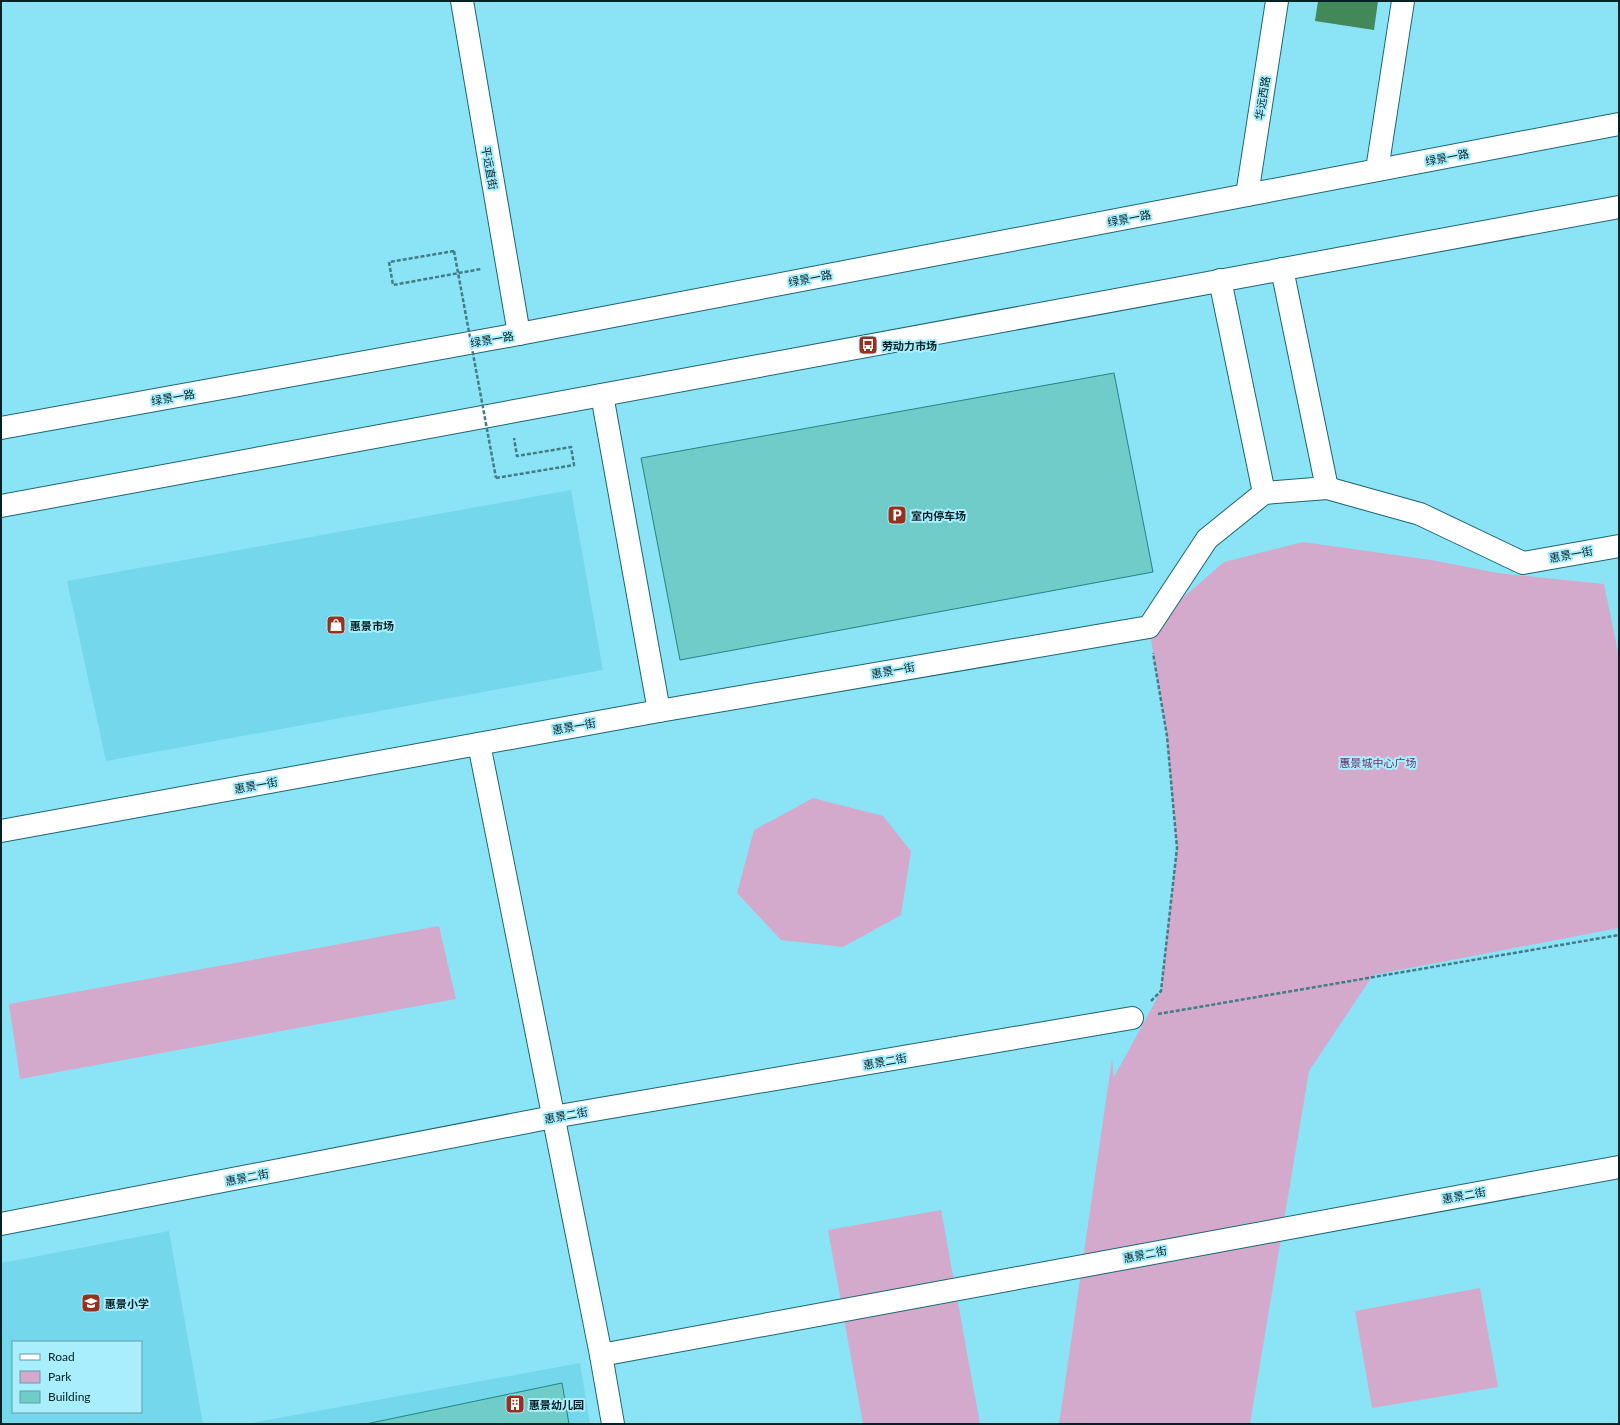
<svg xmlns="http://www.w3.org/2000/svg" width="1620" height="1425" viewBox="0 0 1620 1425" font-family="Lato,'Noto Sans SC',sans-serif">
<rect width="100%" height="100%" fill="#8be4f6"/>
<g fill="#74d7ec" fill-rule="evenodd">
<polygon points="571,490 603,670 106,761 67,581"/>
<path d="M169,1231L203,1424H1V1263ZM13,1342H141V1412H13Z"/>
<polygon points="580,1363 590,1424 246,1424"/>
</g>
<g fill="#d3aacc">
<polygon points="1303,542 1431,560 1498,573 1604,584 1619,657 1619,928 1373,975 1309,1071 1250,1424 1059,1424 1112,1059 1114,1077 1161,991 1177,848 1167,737 1149,627 1224,562"/>
<polygon points="813,798 883,816 911,851 901,915 843,947 781,940 737,893 754,830"/>
<polygon points="439,926 456,999 20,1079 9,1004"/>
<polygon points="941,1210 980,1424 863,1424 828,1230"/>
<polygon points="1480,1288 1498,1387 1372,1408 1355,1311"/>
</g>
<polygon fill="#438859" points="1318,1 1378,1 1374,30 1315,21"/>
<g fill="#6fccc9" stroke="#1e8683">
<polygon points="1114,373 1153,572 680,660 641,458"/>
<polygon points="562,1383 569,1424 366,1424"/>
</g>
<g fill="none" stroke-linecap="round" stroke-linejoin="round">
<defs>
<g id="street">
<polyline points="1282,269 1327,488"/>
<polyline points="1220,280 1264,493"/>
<polyline points="602,395 659,711"/>
<polyline points="479,744 601,1355 613,1424"/>
<polyline points="1,831 659,711 1149,627 1207,539 1264,493 1327,488 1420,514 1523,563 1619,546"/>
<polyline points="1,1224 553,1117 1132,1018"/>
<polyline points="601,1355 1619,1167"/>
</g>
<g id="secondary">
<polyline points="462,1 519,334"/>
<polyline points="1377,170 1403,1"/>
<polyline points="1247,195 1277,1"/>
<polyline points="1,428 519,334 1619,124"/>
<polyline points="1,506 1619,207"/>
</g>
</defs>
<use href="#street" stroke="#1d6572" stroke-width="24"/>
<use href="#secondary" stroke="#1d6572" stroke-width="24"/>
<g stroke="#437c87" stroke-width="2.5" stroke-dasharray="4 2" stroke-linecap="butt">
<polyline points="454,251 389,262 393,285 481,269"/>
<polyline points="496,478 574,465 571,447 517,456 514,438"/>
<polyline points="1151,1001 1161,991 1177,848 1167,736 1153,653"/>
<polyline points="1158,1014 1619,935"/>
</g>
<use href="#street" stroke="#fff" stroke-width="22"/>
<use href="#secondary" stroke="#fff" stroke-width="22"/>
<polyline stroke="#437c87" stroke-width="2.5" stroke-dasharray="4 2" stroke-linecap="butt" points="454,251 496,478"/>
</g>
<defs>
<symbol id="bus-square" viewBox="-11 -11 22 22"><rect x="-9" y="-9" width="18" height="18" rx="4" fill="#992f1d" stroke="#a9eefd"/><path d="M-5-6H5V4H4V6H2V4H-2V6H-4V4H-5ZM-3.5-4V0h7V-4ZM-3.5 1.2v1.5H-2V1.2ZM2 1.2v1.5H3.5V1.2Z" fill="#fff"/></symbol>
<symbol id="parking-square" viewBox="-11 -11 22 22"><rect x="-9" y="-9" width="18" height="18" rx="4" fill="#992f1d" stroke="#a9eefd"/><path d="M-3.5-5.5H1a3.5 3.5 0 0 1 0 7H-1V5.5H-3.5ZM-1-3.4V-.6H.8a1.4 1.4 0 0 0 0-2.8Z" fill="#fff"/></symbol>
<symbol id="shop-square" viewBox="-11 -11 22 22"><rect x="-9" y="-9" width="18" height="18" rx="4" fill="#992f1d" stroke="#a9eefd"/><path d="M-5-2.5h2.3a2.7 3.5 0 0 1 5.4 0H5L5.5 6h-11ZM-1.5-2.5h3a1.5 2.3 0 0 0-3 0Z" fill="#fff"/></symbol>
<symbol id="school-square" viewBox="-11 -11 22 22"><rect x="-9" y="-9" width="18" height="18" rx="4" fill="#992f1d" stroke="#a9eefd"/><path d="M0-5L7-2L0 1L-7-2ZM-4 1L0 2.5L4 1V4Q0 6-4 4Z" fill="#fff"/></symbol>
<symbol id="building-square" viewBox="-11 -11 22 22"><rect x="-9" y="-9" width="18" height="18" rx="4" fill="#992f1d" stroke="#a9eefd"/><path d="M-4-6H4V6H1V3H-1V6H-4ZM-2.5-4.3h1.7v1.8h-1.7ZM.8-4.3h1.7v1.8H.8ZM-2.5-1h1.7V.8h-1.7ZM.8-1h1.7V.8H.8Z" fill="#fff"/></symbol>
</defs>
<g fill-rule="evenodd">
<use href="#bus-square" x="857" y="334" width="22" height="22"/>
<use href="#parking-square" x="886" y="504" width="22" height="22"/>
<use href="#shop-square" x="325" y="614" width="22" height="22"/>
<use href="#school-square" x="80" y="1292" width="22" height="22"/>
<use href="#building-square" x="504" y="1393" width="22" height="22"/>
</g>
<g text-anchor="middle" dominant-baseline="central" stroke-width="4" stroke-linejoin="round" paint-order="stroke">
<g font-size="11" fill="#042126" stroke="#a9eefd">
<text transform="translate(1262 98) rotate(-81)">华远西路</text>
<text transform="translate(1447 157) rotate(-11)">绿景一路</text>
<text transform="translate(490 168) rotate(80)">平远直街</text>
<text transform="translate(1129 218) rotate(-11)">绿景一路</text>
<text transform="translate(810 278) rotate(-11)">绿景一路</text>
<text transform="translate(492 339) rotate(-10)">绿景一路</text>
<text transform="translate(173 397) rotate(-10)">绿景一路</text>
<text transform="translate(1571 554) rotate(-10)">惠景一街</text>
<text transform="translate(893 670) rotate(-10)">惠景一街</text>
<text transform="translate(574 726) rotate(-10)">惠景一街</text>
<text transform="translate(256 785) rotate(-10)">惠景一街</text>
<text transform="translate(885 1061) rotate(-10)">惠景二街</text>
<text transform="translate(566 1115) rotate(-10)">惠景二街</text>
<text transform="translate(247 1177) rotate(-11)">惠景二街</text>
<text transform="translate(1464 1195) rotate(-10)">惠景二街</text>
<text transform="translate(1145 1254) rotate(-11)">惠景二街</text>
</g>
<g font-size="11" font-weight="bold" fill="#042126" stroke="#a9eefd" text-anchor="start">
<text x="882" y="345">劳动力市场</text>
<text x="911" y="515">室内停车场</text>
<text x="350" y="625">惠景市场</text>
<text x="105" y="1303">惠景小学</text>
<text x="529" y="1404">惠景幼儿园</text>
</g>
<g font-size="11" fill="#742c6c" stroke="#a9eefd">
<text x="1378" y="762">惠景城中心广场</text>
</g>
</g>
<rect width="1620" height="1425" fill="none" stroke="#042126" stroke-width="4"/>
<rect x="12" y="1341" width="130" height="72" fill="#a9eefd" stroke="#679ca7"/>
<rect x="20" y="1354" width="20" height="6" fill="#ffffff" stroke="#679ca7"/>
<text x="48" y="1361" font-size="12" fill="#042126">Road</text>
<rect x="20" y="1371" width="20" height="12" fill="#d3aacc" stroke="#679ca7"/>
<text x="48" y="1381" font-size="12" fill="#042126">Park</text>
<rect x="20" y="1391" width="20" height="12" fill="#6fccc9" stroke="#679ca7"/>
<text x="48" y="1401" font-size="12" fill="#042126">Building</text>
</svg>
